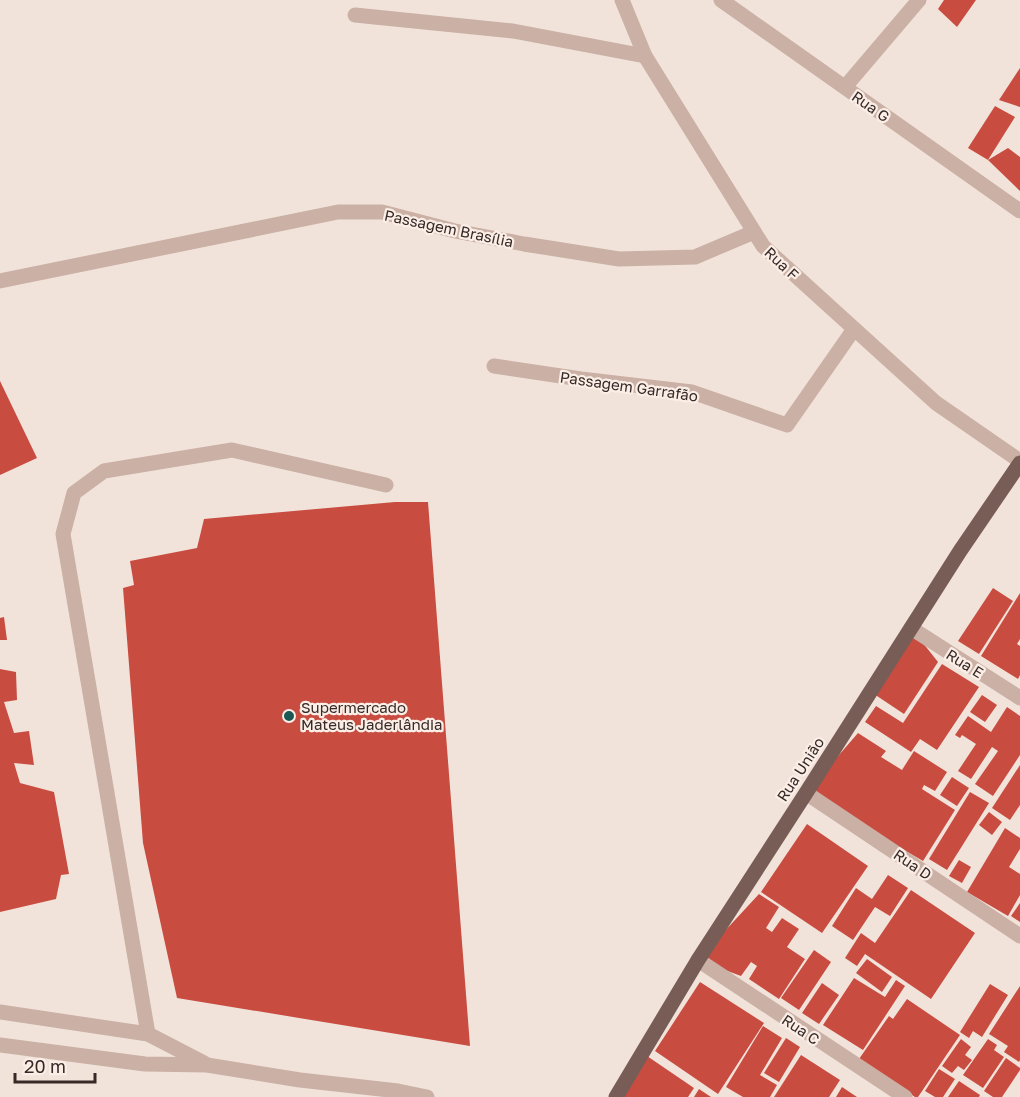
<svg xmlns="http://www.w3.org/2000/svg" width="1020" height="1097" viewBox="0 0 1020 1097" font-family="'Golos Text',sans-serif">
<rect width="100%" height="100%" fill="#f2e3da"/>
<g fill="#c94c41">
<polygon points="944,0 976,0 957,27 938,9"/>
<polygon points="1020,68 1020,107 999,100"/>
<polygon points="995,106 1015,117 988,160 968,148"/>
<polygon points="1008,148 1020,157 1020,191 988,160"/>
<polygon points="0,381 37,458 0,475"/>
<polygon points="395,502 428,502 470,1046 177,998 143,843 123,588 134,585 130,561 197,548 204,519"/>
<polygon points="993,588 1013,601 979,654 958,641"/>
<polygon points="1020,593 1020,639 1017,644 1020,646 1020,675 1018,679 981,656"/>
<polygon points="4,617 7,640 0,640 0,618"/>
<polygon points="911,628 938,662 904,714 874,694"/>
<polygon points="942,664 979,687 937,750 920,739 911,752 865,722 876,706 903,723"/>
<polygon points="0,669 16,672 17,700 4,702 14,733 29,731 34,765 14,763 20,783 54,792 69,874 61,875 56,899 0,912"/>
<polygon points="982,695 997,705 985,722 970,712"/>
<polygon points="1007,707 1020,716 1020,755 993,796 975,784 998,751 992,747 971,779 958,771 976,744 962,735 960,738 955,735 968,716 991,732"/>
<polygon points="858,733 886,751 881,757 902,770 914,751 947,772 935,791 924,785 922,789 955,810 923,861 806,793"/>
<polygon points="1020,765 1020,805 1010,820 992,808"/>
<polygon points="952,777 969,788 957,806 940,795"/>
<polygon points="970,792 989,803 947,870 929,859"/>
<polygon points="989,812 1002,822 992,835 979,825"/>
<polygon points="807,824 868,866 822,933 761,892"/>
<polygon points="1005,828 1020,838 1020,849 1009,867 1020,874 1020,895 1008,916 967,892"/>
<polygon points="959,860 971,867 962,883 949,876"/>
<polygon points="888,875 908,888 890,916 875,907 853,940 832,926 856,888 872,899"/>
<polygon points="911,890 975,933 931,999 865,954 857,966 845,958 861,933 875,943"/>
<polygon points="759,894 779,907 766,928 772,932 782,918 799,929 787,947 805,959 779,999 749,979 757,966 751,962 741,976 698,960"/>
<polygon points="1020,903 1020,922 1011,916"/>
<polygon points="814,950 831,962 799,1010 781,998"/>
<polygon points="867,959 892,977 882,992 856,973"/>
<polygon points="854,978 885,997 896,980 905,986 863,1050 823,1025"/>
<polygon points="700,982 764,1023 718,1094 655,1051"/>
<polygon points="822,983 839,995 819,1024 802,1013"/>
<polygon points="990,984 1008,995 982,1037 973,1031 969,1038 960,1032"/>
<polygon points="1020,986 1020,1060 1019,1062 1004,1052 1008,1046 989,1034"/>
<polygon points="907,999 960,1035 918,1097 915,1097 859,1059 889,1016 893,1019"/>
<polygon points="763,1026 782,1038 760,1075 777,1085 770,1097 743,1097 726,1087"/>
<polygon points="786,1038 800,1047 779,1082 764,1073"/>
<polygon points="961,1039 971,1047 965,1055 972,1060 964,1070 958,1066 952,1073 942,1066"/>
<polygon points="988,1039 997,1045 994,1050 1004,1057 983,1088 963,1075"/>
<polygon points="801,1055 840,1080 829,1097 774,1097"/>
<polygon points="647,1056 694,1088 688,1097 619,1097"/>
<polygon points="1006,1058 1020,1068 1020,1070 1002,1097 993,1097 984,1091"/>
<polygon points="939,1069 955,1079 943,1097 935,1097 925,1091"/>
<polygon points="959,1081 980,1095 979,1097 948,1097"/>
<polygon points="842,1087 857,1097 836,1097"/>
<polygon points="699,1089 711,1097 694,1097"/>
</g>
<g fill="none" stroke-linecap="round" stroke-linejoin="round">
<g stroke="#cab0a5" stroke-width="15">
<polyline points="622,0 645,56 763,246 936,403 1020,461"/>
<polyline points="721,0 1020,211"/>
<polyline points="355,15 513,31 645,56"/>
<polyline points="845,87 919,0"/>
<polyline points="0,281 338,212 382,212 455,231 524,244 619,259 695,257 754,232"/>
<polyline points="494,366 581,379 692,392 787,425 854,329"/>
<polyline points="911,628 1020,698"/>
<polyline points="806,793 1020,936"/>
<polyline points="698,960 905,1097"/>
<polyline points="0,1012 148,1034 204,1063"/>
<polyline points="148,1034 63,534 74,493 104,471 232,450 386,485"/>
<polyline points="0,1045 145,1064 207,1065 300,1080 398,1091 427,1097"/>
</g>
<polyline stroke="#785d57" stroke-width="15" points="616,1097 698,960 806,793 960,551 1020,463"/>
</g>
<circle fill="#1b5853" stroke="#faeee6" stroke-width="2" cx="289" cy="716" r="6"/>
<g text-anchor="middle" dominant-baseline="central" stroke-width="4.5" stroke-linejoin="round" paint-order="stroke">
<g font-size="15" fill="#362927" stroke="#faeee6">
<text transform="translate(871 106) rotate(35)">Rua G</text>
<text transform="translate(449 228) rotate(12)">Passagem Brasília</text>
<text transform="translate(782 263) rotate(43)">Rua F</text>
<text transform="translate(629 386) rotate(8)">Passagem Garrafão</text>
<text transform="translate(965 663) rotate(32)">Rua E</text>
<text transform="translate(800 769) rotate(-57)">Rua União</text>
<text transform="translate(913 864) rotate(34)">Rua D</text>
<text transform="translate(801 1029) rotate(34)">Rua C</text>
</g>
<g font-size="15" fill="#362927" stroke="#faeee6" text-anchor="start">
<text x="301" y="707">Supermercado<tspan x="301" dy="17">Mateus Jaderlândia</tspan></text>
</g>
</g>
<path d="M15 1073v9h80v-9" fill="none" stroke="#362927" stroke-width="3"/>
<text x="24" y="1073" font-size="18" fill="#362927" stroke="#faeee6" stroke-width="4.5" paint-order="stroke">20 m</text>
</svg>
